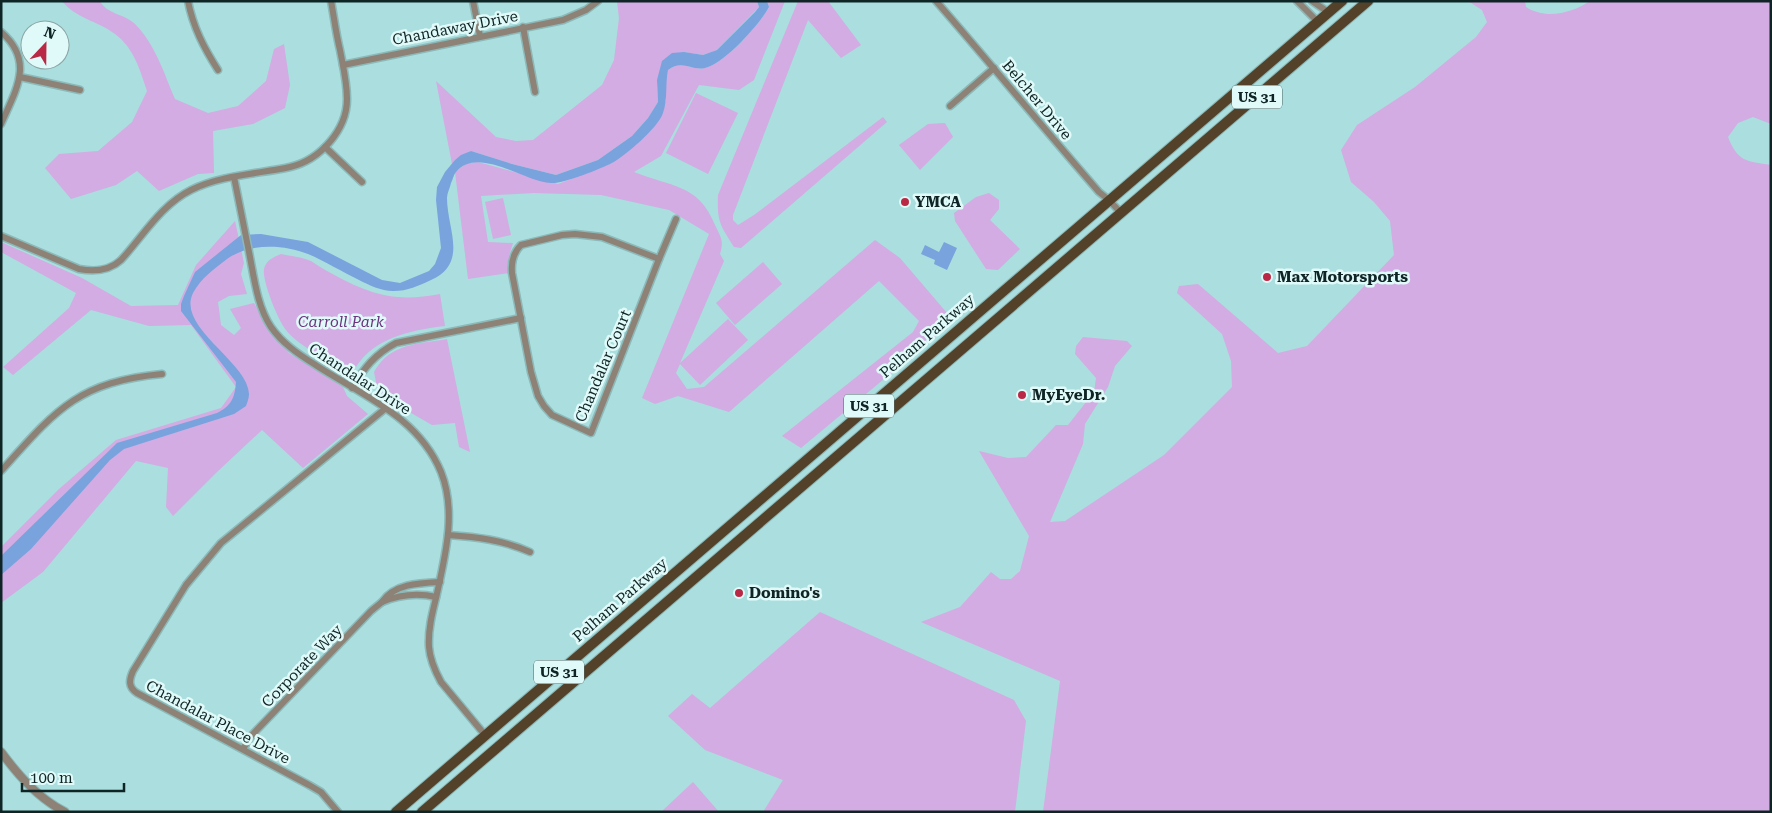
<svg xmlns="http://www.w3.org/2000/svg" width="1772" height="813" viewBox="0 0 1772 813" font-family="'Roboto Serif',serif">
<rect width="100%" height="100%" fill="#abdede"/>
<g fill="#d2ace2">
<path d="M62,1H100C106,14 125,14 135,24C155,44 164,73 175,99L208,113L238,106L266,81L274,49L284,44L290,85L285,108L253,124L213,131L214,173L198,174L159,191L137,171L116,185L71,199L45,168L59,154L98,151L132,122L147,91C140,70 134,48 115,34C98,21 75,18 62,1Z"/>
<polygon points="617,1 757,1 759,7 717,50 703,55 684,52 657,80 658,102 648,118 632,136 598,160 556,175 512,164 471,151 455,160 452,164 436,81 496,137 516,141 533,140 602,85 614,60 619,18"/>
<path d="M767,1H785L754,80L739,90L699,85L661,156L634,172C670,187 698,183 715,225C721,238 724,240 720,254L724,261L680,363L728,319L748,340L700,385L680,364L676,373L687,389L704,387L875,240L900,258L947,313V320L943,330L801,448L782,436L913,332L919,321L879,281L729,412L678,396L655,404L642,398L709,234L669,210L601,195L534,193L481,196L488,242L513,243L509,256V273L468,279L455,172L467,163L478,162L558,184L612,163L666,101V78L668,70C682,59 691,71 705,68C724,64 760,24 769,7Z"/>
<path d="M798,1H828L861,45L841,58L808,20L733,215V220L738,225L754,215L883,117L887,122L741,248L734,247C720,225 717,222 718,195Z"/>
<path d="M1468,1H1525L1526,7C1546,20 1572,13 1590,1H1771V124L1753,117L1738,123L1728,137C1738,162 1746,161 1771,165V812H1043L1060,681L921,622L960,607L991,572L1000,579H1011L1020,571L1029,536L979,451L1008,458L1026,457L1056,425H1068L1094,392L1096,378L1075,354L1076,346L1083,337L1127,341L1132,346L1115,366L1108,387L1085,424L1083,444L1050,522L1065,521L1164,455L1232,387L1231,361L1222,334L1177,293L1179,286L1198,284L1278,353L1307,346L1394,255L1390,221L1374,202L1351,182L1341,150L1357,125L1415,87L1476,37L1487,22L1482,10Z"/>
<polygon points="696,93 738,113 708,174 666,153"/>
<polygon points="945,123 953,137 920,170 899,145 928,124"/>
<polygon points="989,193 999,200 999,209 990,220 1020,249 998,270 986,269 955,221 954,213 976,197"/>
<polygon points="503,198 511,235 493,239 485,202"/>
<polygon points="235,221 244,263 241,274 247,294 229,296 218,302 221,325 234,335 241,328 230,309 254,303 267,327 289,353 343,387 347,396 368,414 303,468 262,430 217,472 173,516 166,507 168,468 136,461 43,572 1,603 1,547 59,489 116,440 221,408 236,387 191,325 149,326 91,310 13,375 3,367 69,308 76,293 1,252 1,242 82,278 131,306 178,305 196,265"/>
<path d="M281,254C290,256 302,257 311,261C316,264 321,268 327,271C368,294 394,303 440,294L445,326C410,330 367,339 352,375C334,363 299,347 286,330C278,320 262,281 264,269C266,260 274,257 281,254Z"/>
<polygon points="763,262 782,284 735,325 716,303"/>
<path d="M447,339L470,452L459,447L455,423L432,425L392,402L377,387L374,372C390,343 418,344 447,339Z"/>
<polygon points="820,612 1014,700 1026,721 1015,812 763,812 783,780 705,750 668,716 692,694 710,708"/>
<polygon points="693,782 719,812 661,812"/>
</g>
<g fill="#78a3dd">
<path d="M757,1H767L769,7C760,24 724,64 705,68C691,71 682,59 668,70C665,84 668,99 663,113C658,128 625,156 612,163C600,169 563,184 551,183C524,182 478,145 456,172C454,174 453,179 451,183C450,188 447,193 447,198C447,229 469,263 431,280C418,286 408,291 393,291C381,291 369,285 359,280C342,272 325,261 308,254C283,244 249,243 227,259C214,269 201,278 193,293C176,327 248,362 249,394C249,398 247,403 246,406L234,414L124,449L110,460L31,549L1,575V556L117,443L217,413C231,406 235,398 236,382L181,311V304L184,296L195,272L241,235L261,234L308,242L382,280L400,283L429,271L435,264L441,248L436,200L437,187L445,172L455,160L461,155L471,151L512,164L556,175L598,160L632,136L648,118L658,102L657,80L662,61L672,53L684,52L703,55L717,50L755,12L759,7Z"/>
<polygon points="944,242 957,248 947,270 934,264 935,260 921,254 925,245 939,252"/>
</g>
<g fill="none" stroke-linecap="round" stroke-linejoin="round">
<defs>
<g id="minor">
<path d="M188,1C193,27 204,48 218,70"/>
<polyline points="473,1 480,36"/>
<path d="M936,1C991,64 1044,129 1099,192L1109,200L1121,213"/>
<polyline points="1297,1 1318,22"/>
<polyline points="1312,1 1328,12"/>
<polyline points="523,27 535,92"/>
<path d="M1,32C35,61 16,90 1,124"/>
<polyline points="343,65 563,20 586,10 598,1"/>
<polyline points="20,77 80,90"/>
<polyline points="950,106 994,68"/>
<polyline points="325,147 362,182"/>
<path d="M234,177C239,202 244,227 249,252C254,277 257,306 271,327C282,343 298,354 314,364C361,395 418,416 441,472C457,512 445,557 436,598C432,614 428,630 429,647C430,660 435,671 441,682L485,735"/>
<path d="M575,234L602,237L659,259L591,433L552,415L544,406L538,396L531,372L512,273C511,262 513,253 521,245L562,235Z"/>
<path d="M1,236L79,269C95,272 109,271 121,260C143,236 161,205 191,190C221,175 258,174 290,167C320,160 347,130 347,99C347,82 343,66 340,50C336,34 334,17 331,1"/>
<polyline points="659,259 676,219"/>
<path d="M352,388C364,368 375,354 396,343L521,318"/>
<path d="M1,471C55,411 77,382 162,374"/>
<path d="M448,535C477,537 503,540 530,552"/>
<path d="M436,597C418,593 399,595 382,602C394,584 419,583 440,582"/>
<polyline points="243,749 251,736 371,611 382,602"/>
<path d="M338,812L321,792L309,785L137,693C128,687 129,680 133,671L186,585L221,543L386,408"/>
</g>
<path id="tertiary" d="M1,752C19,776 38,798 65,812"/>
<g id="primary">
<polyline points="396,812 1342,1"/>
<polyline points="422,812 1368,1"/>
</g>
</defs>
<use href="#minor" stroke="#8cb9b9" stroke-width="9"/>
<use href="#tertiary" stroke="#8cb9b9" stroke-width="10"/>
<use href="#primary" stroke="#8cb9b9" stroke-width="12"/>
<use href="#minor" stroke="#8d8275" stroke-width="6"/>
<use href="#tertiary" stroke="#8d8275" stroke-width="8"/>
<use href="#primary" stroke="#534229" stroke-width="10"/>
</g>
<g fill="#b92844" stroke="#e0faf9" stroke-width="2">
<circle cx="905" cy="202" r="5"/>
<circle cx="1267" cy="277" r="5"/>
<circle cx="1022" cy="395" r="5"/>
<circle cx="739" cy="593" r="5"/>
</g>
<g text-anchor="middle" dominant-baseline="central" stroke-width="5" stroke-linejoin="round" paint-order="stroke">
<g fill="#e0faf9" stroke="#4e6464" stroke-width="1">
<rect x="1232" y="85.5" width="50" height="23" rx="4"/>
<rect x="844" y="394.5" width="50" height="23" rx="4"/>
<rect x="534" y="660.5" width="50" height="23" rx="4"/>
</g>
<g font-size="14" font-weight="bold" fill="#0f2424">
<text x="1257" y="97">US 31</text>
<text x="869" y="406">US 31</text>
<text x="559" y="672">US 31</text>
</g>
<g font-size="15" fill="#0f2424" stroke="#e0faf9">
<text transform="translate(455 28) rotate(-11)">Chandaway Drive</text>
<text transform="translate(1037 100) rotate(50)">Belcher Drive</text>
<text transform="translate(927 336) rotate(-41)">Pelham Parkway</text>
<text transform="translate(603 366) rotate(-67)">Chandalar Court</text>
<text transform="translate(360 379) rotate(33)">Chandalar Drive</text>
<text transform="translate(620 600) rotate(-41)">Pelham Parkway</text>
<text transform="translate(302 666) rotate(-46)">Corporate Way</text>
<text transform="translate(218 722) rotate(28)">Chandalar Place Drive</text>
</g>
<g font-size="15" font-weight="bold" fill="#0f2424" stroke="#e0faf9" text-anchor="start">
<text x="915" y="202">YMCA</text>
<text x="1277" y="277">Max Motorsports</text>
<text x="1032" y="395">MyEyeDr.</text>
<text x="749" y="593">Domino's</text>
</g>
<g font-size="15" font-style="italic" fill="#69347d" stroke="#e0faf9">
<text x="341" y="322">Carroll Park</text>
</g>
</g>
<rect width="1772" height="813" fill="none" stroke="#0f2424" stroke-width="5"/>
<g transform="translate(45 45) rotate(22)"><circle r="24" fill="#e0faf9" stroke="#8ca4a4"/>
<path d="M0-4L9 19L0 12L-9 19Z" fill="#b92844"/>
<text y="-8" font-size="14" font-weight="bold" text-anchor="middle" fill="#0f2424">N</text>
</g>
<path d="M22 783v8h102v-8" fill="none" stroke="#0f2424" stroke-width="2.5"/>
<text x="30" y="783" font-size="15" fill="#0f2424" stroke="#e0faf9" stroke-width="4" paint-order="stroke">100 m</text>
</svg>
